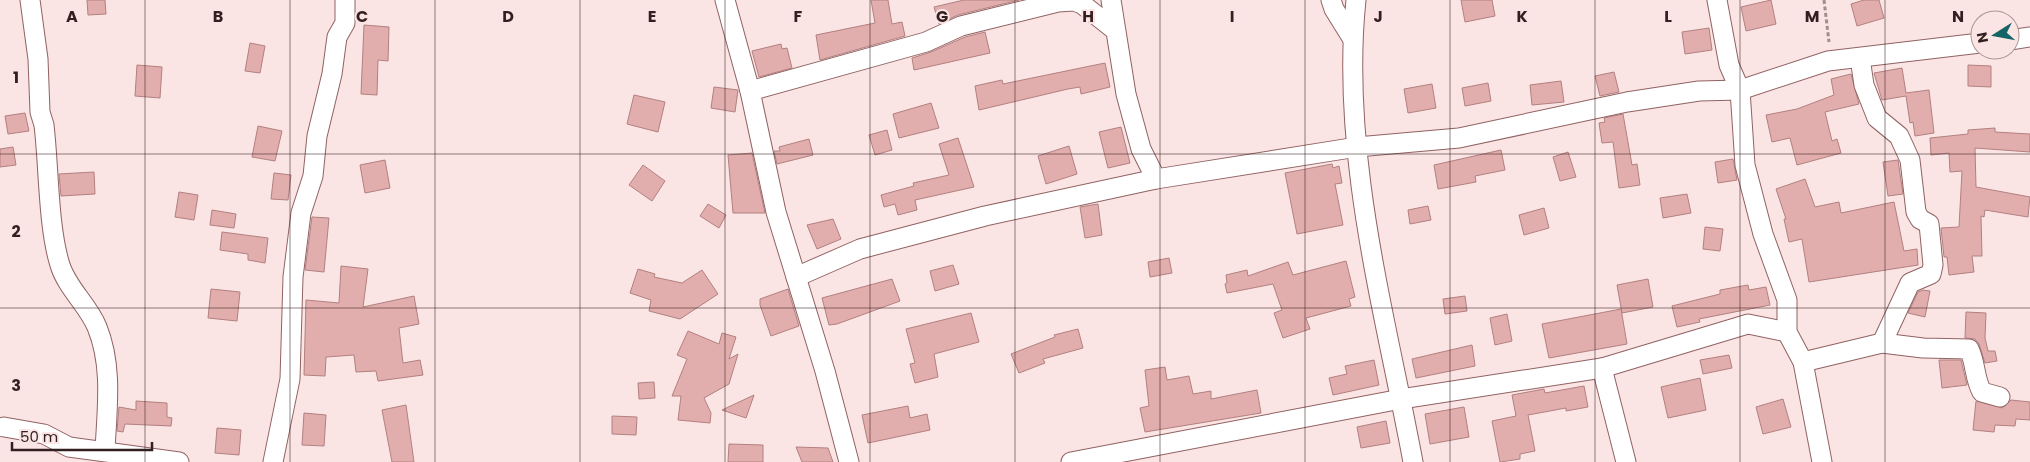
<svg xmlns="http://www.w3.org/2000/svg" width="2030" height="462" viewBox="0 0 2030 462" font-family="Poppins,sans-serif">
<rect width="100%" height="100%" fill="#fbe4e4"/>
<g fill="#e2aead" stroke="#b28080">
<polygon points="87,0 105,0 106,14 88,15"/>
<polygon points="871,0 888,0 892,24 902,22 905,36 820,60 816,35 875,23"/>
<polygon points="964,0 1019,0 958,15 939,24 934,7"/>
<polygon points="1461,0 1492,0 1495,16 1465,22"/>
<polygon points="1771,0 1776,24 1746,31 1741,7"/>
<polygon points="1864,0 1879,0 1884,18 1857,26 1851,4"/>
<polygon points="364,25 389,27 388,61 378,60 377,95 361,94"/>
<polygon points="1709,28 1712,50 1685,54 1682,32"/>
<polygon points="985,32 990,53 914,70 912,58 931,52 965,37"/>
<polygon points="250,43 265,46 260,73 245,71"/>
<polygon points="781,44 782,49 787,48 792,68 759,77 752,51"/>
<polygon points="1105,63 1110,87 1081,94 1080,87 1068,89 979,110 975,86 1002,80 1003,84"/>
<polygon points="137,65 162,67 160,98 135,96"/>
<polygon points="1968,65 1991,66 1991,87 1968,86"/>
<polygon points="1902,68 1906,93 1929,90 1934,133 1915,136 1913,122 1910,123 1906,96 1882,100 1874,73"/>
<polygon points="1614,72 1619,92 1600,96 1595,76"/>
<polygon points="1851,74 1859,104 1825,112 1832,141 1837,139 1841,153 1797,165 1790,138 1772,142 1766,115 1797,109 1834,95 1831,79"/>
<polygon points="1561,81 1564,102 1532,105 1530,85"/>
<polygon points="1488,83 1491,101 1465,106 1462,88"/>
<polygon points="1432,84 1436,108 1408,113 1404,89"/>
<polygon points="714,87 738,90 735,112 711,108"/>
<polygon points="634,95 665,102 658,132 627,124"/>
<polygon points="931,103 939,128 899,138 893,114"/>
<polygon points="25,113 29,131 8,134 5,116"/>
<polygon points="1623,114 1632,165 1637,164 1640,185 1619,188 1613,142 1602,143 1599,123 1605,122 1604,118"/>
<polygon points="258,126 282,131 275,161 252,157"/>
<polygon points="1121,127 1130,163 1108,168 1099,132"/>
<polygon points="1995,128 1995,132 2030,134 2030,152 1975,148 1976,187 2030,197 2028,217 1985,210 1984,217 1981,216 1982,256 1972,256 1974,272 1949,275 1947,257 1944,257 1941,228 1959,227 1962,171 1950,172 1949,153 1931,155 1930,138 1968,134 1968,130"/>
<polygon points="887,130 892,150 875,155 869,135"/>
<polygon points="958,138 974,187 915,200 917,210 898,215 895,204 884,207 881,195 914,186 913,183 949,175 939,144"/>
<polygon points="809,139 813,155 777,164 774,151 780,151 779,147"/>
<polygon points="1069,146 1077,174 1046,184 1038,156"/>
<polygon points="13,147 16,165 0,167 0,149"/>
<polygon points="1501,150 1505,170 1475,176 1476,182 1438,189 1434,165"/>
<polygon points="1568,152 1576,177 1560,181 1553,157"/>
<polygon points="752,153 765,213 733,213 728,155"/>
<polygon points="1733,159 1737,180 1718,183 1715,162"/>
<polygon points="385,160 390,188 365,193 360,165"/>
<polygon points="1898,160 1903,194 1888,196 1883,162"/>
<polygon points="1332,164 1333,168 1339,166 1342,183 1335,184 1343,225 1297,234 1285,173"/>
<polygon points="643,165 665,181 652,201 629,185"/>
<polygon points="94,172 95,194 61,196 59,174"/>
<polygon points="274,173 291,175 288,200 271,199"/>
<polygon points="1805,179 1815,207 1839,202 1841,213 1894,202 1904,251 1917,249 1918,265 1809,282 1802,239 1789,242 1784,219 1786,219 1776,189"/>
<polygon points="179,192 198,195 194,220 175,217"/>
<polygon points="1687,194 1691,213 1663,218 1660,198"/>
<polygon points="708,204 726,215 719,228 700,216"/>
<polygon points="1098,204 1102,235 1085,238 1080,207"/>
<polygon points="1428,206 1431,220 1410,224 1408,210"/>
<polygon points="1544,208 1549,228 1524,235 1519,215"/>
<polygon points="212,210 236,214 234,228 210,225"/>
<polygon points="312,217 329,218 324,272 305,270"/>
<polygon points="833,219 841,239 817,249 807,225"/>
<polygon points="1705,227 1723,229 1720,251 1703,249"/>
<polygon points="222,232 268,238 265,263 248,260 248,254 220,250"/>
<polygon points="1169,258 1172,273 1150,277 1148,262"/>
<polygon points="1346,261 1355,297 1349,299 1351,306 1306,318 1310,329 1283,338 1274,313 1282,310 1273,284 1227,293 1225,284 1227,283 1226,275 1247,270 1248,276 1288,262 1293,275"/>
<polygon points="953,265 959,284 935,291 930,271"/>
<polygon points="341,266 368,269 363,307 414,296 419,324 399,328 403,363 420,360 423,375 378,381 376,371 356,372 354,355 326,357 325,376 304,375 306,300 339,303"/>
<polygon points="638,269 655,274 654,277 682,283 702,270 718,294 680,319 649,311 651,300 630,293"/>
<polygon points="892,279 900,301 837,324 829,325 822,298"/>
<polygon points="1648,279 1653,307 1622,313 1617,285"/>
<polygon points="1748,285 1749,290 1766,287 1770,305 1699,319 1700,322 1677,327 1672,306 1720,294 1720,290"/>
<polygon points="211,289 240,292 237,321 208,318"/>
<polygon points="788,289 799,326 771,336 760,305 760,299"/>
<polygon points="1923,290 1930,291 1925,317 1908,313 1918,292"/>
<polygon points="1465,296 1467,311 1445,314 1443,299"/>
<polygon points="1621,309 1627,344 1549,358 1542,324"/>
<polygon points="1966,312 1986,313 1985,338 1988,351 1995,351 1997,361 1985,363 1979,344 1975,339 1965,338"/>
<polygon points="971,313 979,342 934,354 938,377 915,383 910,364 915,363 906,329"/>
<polygon points="1507,314 1512,341 1495,345 1490,318"/>
<polygon points="1078,329 1083,348 1043,359 1045,363 1019,373 1011,354 1055,337 1054,335"/>
<polygon points="688,331 719,344 722,333 736,337 729,359 738,354 729,384 704,398 711,413 710,423 678,420 681,396 672,396 687,359 677,355"/>
<polygon points="1472,345 1475,366 1416,378 1412,359"/>
<polygon points="1729,355 1732,368 1703,374 1700,360"/>
<polygon points="1374,360 1379,385 1333,395 1329,378 1347,374 1345,366"/>
<polygon points="1939,360 1961,360 1967,385 1942,388"/>
<polygon points="1165,367 1167,380 1189,376 1193,394 1211,391 1211,399 1257,390 1261,413 1145,432 1140,408 1149,406 1145,370"/>
<polygon points="1700,378 1706,410 1668,418 1661,387"/>
<polygon points="654,382 655,398 639,399 638,383"/>
<polygon points="1584,386 1588,407 1566,411 1566,408 1528,415 1535,451 1520,454 1520,459 1500,462 1492,421 1516,416 1512,395 1544,389 1545,393"/>
<polygon points="754,395 746,418 722,410"/>
<polygon points="1783,399 1791,427 1763,434 1756,407"/>
<polygon points="2011,400 2030,402 2030,420 2016,419 2015,426 1995,425 1994,432 1973,430 1976,401 2002,408"/>
<polygon points="136,401 167,403 167,417 172,418 171,426 125,424 123,432 117,431 119,407 136,410"/>
<polygon points="406,405 414,462 392,462 382,410"/>
<polygon points="908,406 910,418 927,414 930,430 868,443 862,415"/>
<polygon points="1464,407 1469,437 1430,444 1425,414"/>
<polygon points="304,413 326,415 324,446 302,445"/>
<polygon points="612,416 637,417 636,435 612,434"/>
<polygon points="1386,421 1390,443 1361,448 1357,427"/>
<polygon points="217,428 241,430 239,455 215,453"/>
<polygon points="729,444 763,445 763,462 728,462"/>
<polygon points="796,447 828,448 833,462 802,462"/>
</g>
<g fill="none" stroke-linecap="round" stroke-linejoin="round">
<defs>
<g id="minor">
<path d="M30,0L38,59L40,112L44,125C49,167 48,227 60,265C67,288 88,305 97,327C113,366 107,409 105,450"/>
<polyline points="725,0 750,91 776,212 825,371 849,462"/>
<polyline points="1111,0 1126,94 1141,149 1156,179"/>
<polyline points="1331,0 1334,9 1352,38"/>
<path d="M1356,0C1340,154 1385,312 1413,462"/>
<polyline points="1717,0 1729,65 1740,90 1745,165 1763,234 1787,300 1787,332 1803,362 1822,462"/>
<polyline points="2010,40 2030,37"/>
<polyline points="1860,58 1864,85 1877,118 1899,136 1910,160 1916,212 1920,219 1929,224 1933,265 1931,274 1910,283 1882,343"/>
<polyline points="750,91 926,42 961,26 1058,2 1074,1 1082,4 1115,30"/>
<polyline points="796,277 860,249 985,216 1156,179 1357,147 1459,138 1627,102 1699,91 1740,90 1828,61 1980,43"/>
<path d="M1803,362L1882,343L1923,348L1969,349C1976,363 1974,378 1982,392L2000,397"/>
<polyline points="1602,368 1626,462"/>
<polyline points="4,427 44,434 69,447 179,462"/>
<polyline points="273,462 290,379 293,277 301,213 313,176 317,136 332,74 337,37 345,23 345,0"/>
<polyline points="1071,462 1401,399 1602,368 1748,324 1787,332"/>
</g>
</defs>
<use href="#minor" stroke="#916262" stroke-width="21"/>
<polyline stroke="#a28c8c" stroke-width="3" stroke-dasharray="4 2.5" stroke-linecap="butt" points="1824,0 1829,42"/>
<use href="#minor" stroke="#fff" stroke-width="19"/>
</g>
<path fill="none" stroke="#331f1f" stroke-width="1" stroke-opacity="0.55" d="M145,0V462M290,0V462M435,0V462M580,0V462M725,0V462M870,0V462M1015,0V462M1160,0V462M1305,0V462M1450,0V462M1595,0V462M1740,0V462M1885,0V462M0,154H2030M0,308H2030"/>
<g font-size="16" text-anchor="middle" font-weight="bold" fill="#331f1f" stroke="#fbe4e4" stroke-width="4" stroke-linejoin="round" paint-order="stroke">
<text x="72" y="22">A</text>
<text x="218" y="22">B</text>
<text x="362" y="22">C</text>
<text x="508" y="22">D</text>
<text x="652" y="22">E</text>
<text x="798" y="22">F</text>
<text x="942" y="22">G</text>
<text x="1088" y="22">H</text>
<text x="1232" y="22">I</text>
<text x="1378" y="22">J</text>
<text x="1522" y="22">K</text>
<text x="1668" y="22">L</text>
<text x="1812" y="22">M</text>
<text x="1958" y="22">N</text>
<text x="16" y="83">1</text>
<text x="16" y="237">2</text>
<text x="16" y="391">3</text>
</g>
<g transform="translate(1995 35) rotate(259)"><circle r="24" fill="#fbe4e4" stroke="#ab9595"/>
<path d="M0-4L9 19L0 12L-9 19Z" fill="#156468"/>
<text y="-8" font-size="14" font-weight="bold" text-anchor="middle" fill="#331f1f">N</text>
</g>
<path d="M12 442v8h140v-8" fill="none" stroke="#331f1f" stroke-width="2.5"/>
<text x="20" y="442" font-size="15" fill="#331f1f" stroke="#fbe4e4" stroke-width="4" paint-order="stroke">50 m</text>
</svg>
